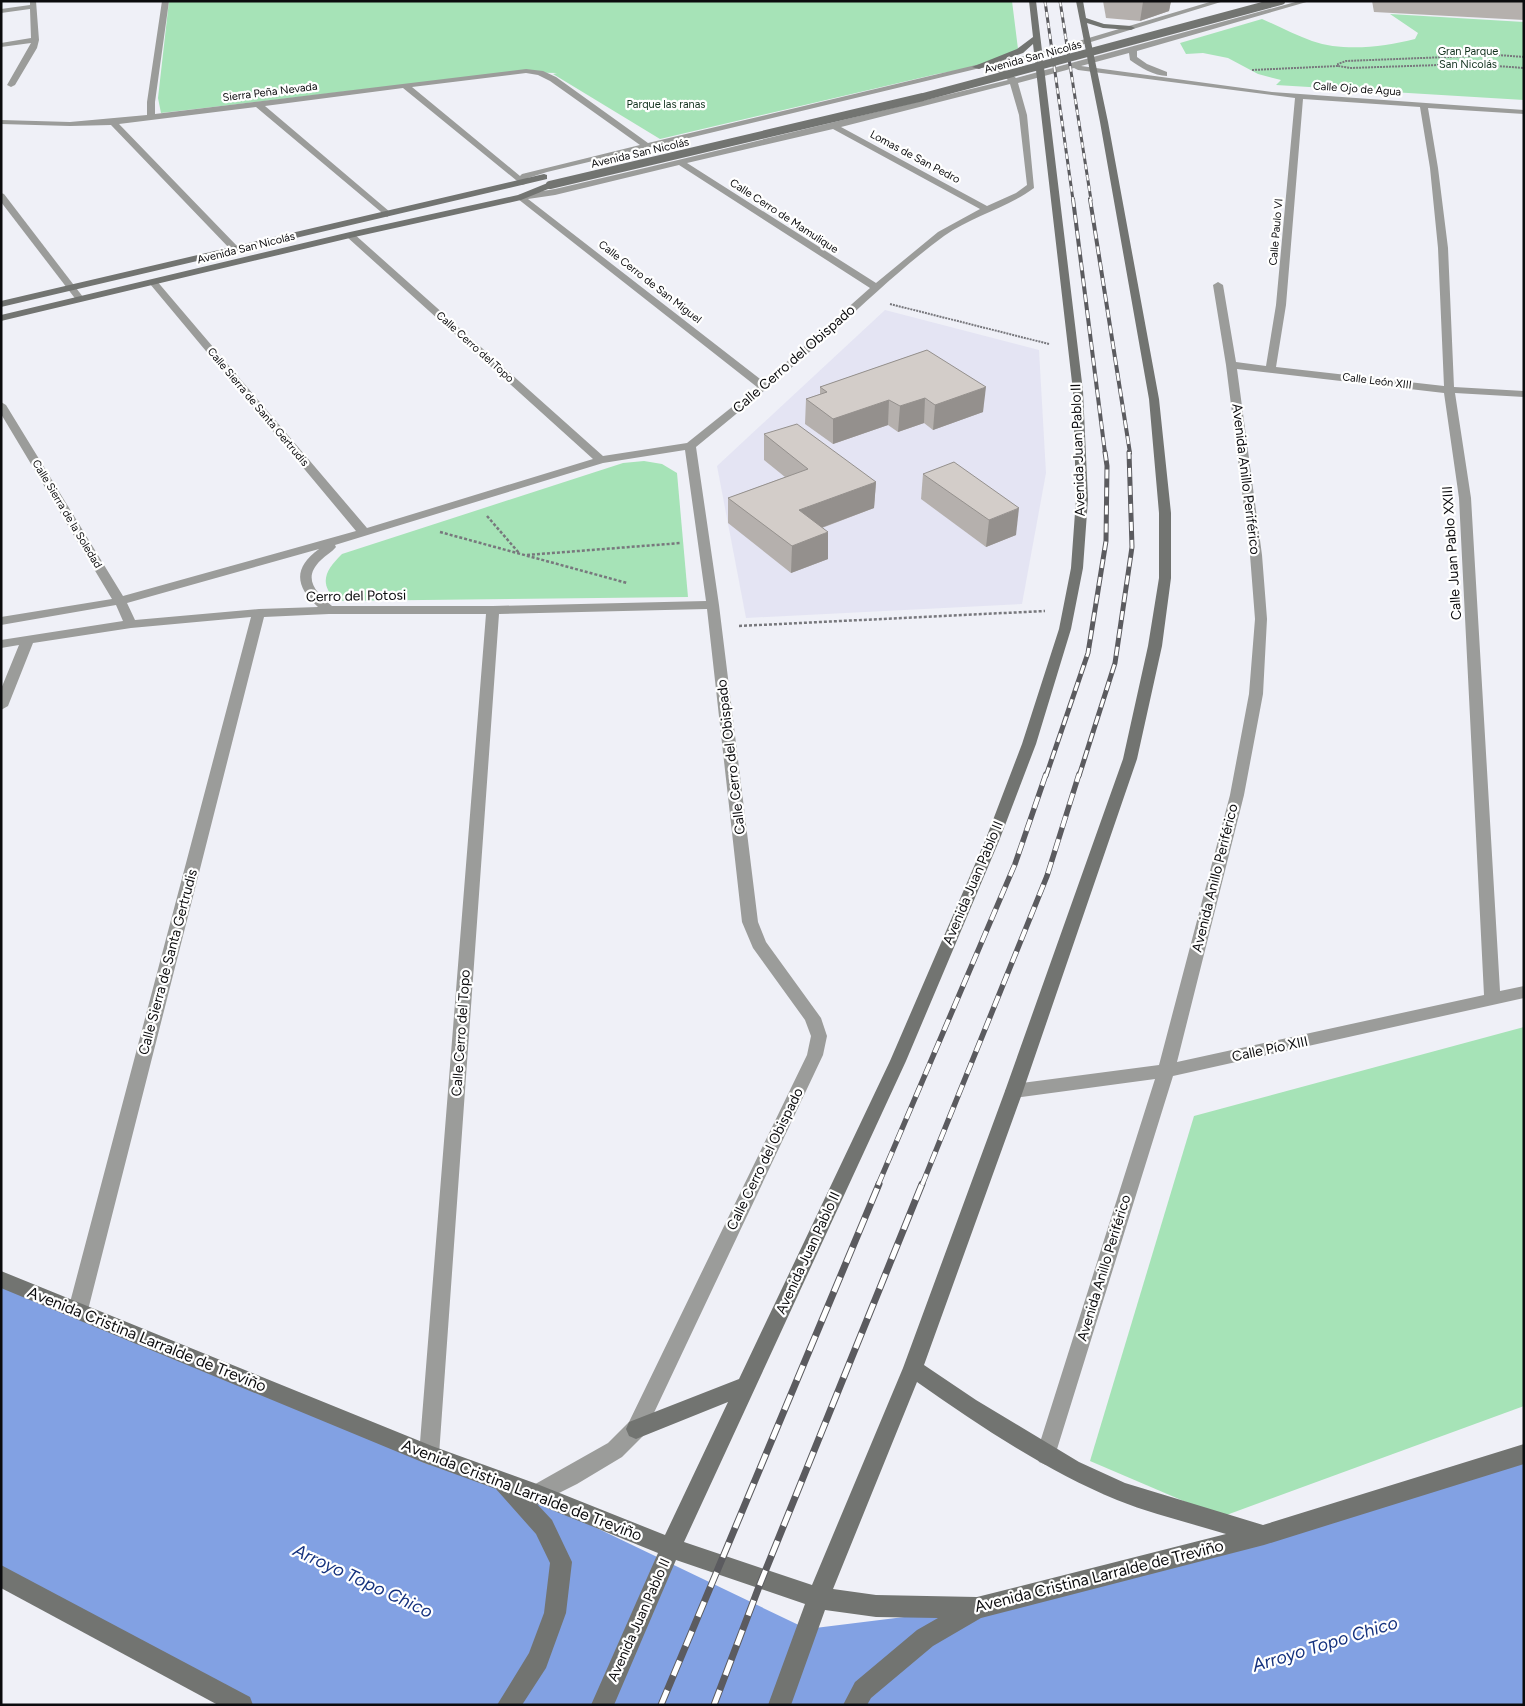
<svg xmlns="http://www.w3.org/2000/svg" width="1525" height="1706" viewBox="0 0 1525 1706" font-family="Figtree,sans-serif">
<rect width="100%" height="100%" fill="#eff0f7"/>
<polygon fill="#e4e4f3" points="885,310 1039,350 1046,473 1022,604 746,618 717,466"/>
<g fill="#a6e3b7">
<polygon points="169,1 1012,1 1018,49 993,64 937,74 660,139 553,74 557,73 513,72 161,113 158,98"/>
<path d="M1390,14L1524,22V100L1276,85L1281,80L1258,74L1228,58L1203,53L1186,54L1180,43L1262,19C1278,26 1295,35 1312,41C1344,52 1383,47 1415,39L1418,33Z"/>
<path d="M644,461L662,464L677,473L688,597L336,601C318,582 326,570 342,554L623,463Z"/>
<polygon points="1524,1027 1524,1406 1221,1517 1090,1461 1194,1116"/>
</g>
<polygon fill="#82a1e3" points="1,1279 503,1483 807,1629 977,1608 1524,1454 1524,1705 242,1705 1,1576"/>
<g fill="none" stroke-linecap="round" stroke-linejoin="round">
<g stroke="#78787d" stroke-width="2" stroke-dasharray="2 1" stroke-linecap="butt">
<polyline points="1524,57 1498,55 1346,61 1338,64 1338,66 1350,68 1469,64 1524,68"/>
<polyline points="1252,70 1338,66"/>
<polyline points="890,304 1049,344"/>
</g>
<g stroke="#78787d" stroke-width="2.5" stroke-dasharray="3 2" stroke-linecap="butt">
<polyline points="487,516 519,553"/>
<polyline points="440,532 627,583"/>
<polyline points="527,555 681,543"/>
<polyline points="739,626 1045,611"/>
</g>
<g fill="#9b9c9a" fill-rule="evenodd">
<polygon points="30,1 36,1 39,40 37,48 15,85 11,87 7,85 31,43 1,47 1,43 31,38 30,9 1,13 1,9 30,5"/>
<path d="M162,1H169L155,102V114L526,69L543,71L556,77L648,143L976,65L1035,54L1213,1H1224L1039,58L999,65L1016,78L1299,1H1310L1137,51V57L1147,64L1167,72V76C1154,76 1140,67 1130,60L1129,53L1081,66L1272,92L1524,110V114L1428,108L1438,168L1448,248L1454,387L1524,391V397L1455,393L1471,498L1500,991L1524,986V998L1173,1076L1053,1462L1046,1465L1039,1462L1036,1455L1155,1079L1014,1098L1008,1096L1005,1091L1008,1086L1014,1084L1159,1065L1230,795L1249,694L1255,619L1250,555L1226,365L1213,285L1218,282L1223,285L1236,362L1266,366L1276,305L1295,98L1078,70L1074,68L1018,83L1027,115L1034,188C1007,208 972,216 944,236C906,264 870,298 835,330C789,370 743,409 696,447L719,605L758,922L766,942L821,1018L827,1036L823,1055L643,1436L622,1457L577,1484L537,1504L530,1501L526,1494L530,1487L608,1443L629,1422L807,1055L811,1036L805,1020L753,948L742,922L707,609L499,614L439,1455L436,1462L429,1465L422,1462L419,1455L486,614H329L264,617L88,1310L85,1316L78,1318L71,1316L68,1310L251,617L131,628L33,643L8,706L1,710V689L19,645L1,648V640L123,621L116,605L1,625V617L112,599L1,414V402L6,405L123,596L356,531L150,284V280H156L367,528L593,459L347,237V233H353L603,456L687,443L757,387L518,199V195L555,189L649,167L1008,80L991,66L976,69L547,172L528,178L525,184L522,185L403,88L265,106L390,212L391,214L387,217L256,107L119,124L238,247V251H232L111,125L70,126L1,124V120L70,122L147,115V102ZM526,73L538,75L550,81L640,145L522,174L520,176L412,87ZM1010,84L1019,115L1027,185L1016,193L987,206L841,127ZM1303,99L1420,107L1430,168L1438,248L1444,386L1276,367L1286,305ZM833,129L980,209L938,232L876,283L687,163ZM679,165L870,288L764,382L528,199L555,195ZM1237,369L1444,393L1459,498L1484,995L1177,1062L1244,795L1263,694L1267,619L1262,555ZM685,450L706,601L493,606H332C317,593 301,579 321,560C326,555 332,552 336,547L335,545L603,463ZM319,549C293,568 295,586 318,607L259,609L135,620L127,603Z"/>
<polygon points="1,193 4,194 83,297 83,301 77,301 1,202"/>
</g>
<g fill="#727471" fill-rule="evenodd">
<path d="M1029,1H1036L1083,391L1088,499L1083,568L1071,629L1036,744L999,841L906,1061L684,1542L812,1585L903,1368L1005,1091L1123,759L1148,646L1159,578V513L1149,399L1100,122L1076,1H1083L1086,18L1104,24L1131,26L1135,28L1131,30L1103,28L1087,23L1108,122L1159,399L1171,513V578L1162,646L1137,759L1023,1091L924,1365L976,1400L1079,1462L1125,1483L1263,1525L1524,1444V1464L1264,1545L981,1618L933,1646L871,1698L867,1705H843L855,1682L917,1630L938,1618L876,1617L825,1610L791,1705H768L805,1604L676,1560L614,1705H591L658,1553L537,1504L552,1520L572,1562L566,1613L546,1668L522,1705H497L529,1653L544,1613L550,1563L536,1534L496,1489L422,1462L1,1288V1271L432,1446L537,1484L665,1535L728,1402L636,1439L629,1436L626,1429L629,1422L739,1379L890,1061L985,841L1022,744L1059,629L1071,568L1076,499L1073,391L1033,44L1023,53L979,69L972,67L1017,49L1033,37ZM917,1382C980,1426 1046,1471 1117,1500C1152,1514 1190,1523 1226,1534L977,1597L876,1595L833,1589Z"/>
<polygon points="544,174 547,175 547,179 1,307 1,301"/>
<polygon points="550,182 554,185 553,187 521,200 350,238 1,321 1,315 350,232 518,195"/>
<polygon points="1,1565 250,1697 253,1705 218,1705 1,1588"/>
</g>
<defs>
<g id="rail-far4">
<polyline points="1045,1 1073,200"/>
<polyline points="1060,1 1091,200"/>
</g>
<g id="rail-far3">
<polyline points="1073,199 1105,453"/>
<polyline points="1090,199 1130,453"/>
</g>
<g id="rail-far2">
<polyline points="1046,776 1088,653 1106,541 1107,466 1105,452"/>
<polyline points="1079,776 1115,663 1132,547 1129,452"/>
</g>
<g id="rail-far1">
<polyline points="878,1185 1015,864 1046,774"/>
<polyline points="922,1185 1047,876 1079,774"/>
</g>
<g id="rail">
<polyline points="661,1705 879,1184"/>
<polyline points="714,1705 760,1584 922,1184"/>
</g>
</defs>
<use href="#rail-far4" stroke="#5b5b5f" stroke-width="3"/>
<use href="#rail-far3" stroke="#5b5b5f" stroke-width="4"/>
<use href="#rail-far2" stroke="#5b5b5f" stroke-width="5"/>
<use href="#rail-far1" stroke="#5b5b5f" stroke-width="5.5"/>
<use href="#rail" stroke="#5b5b5f" stroke-width="7"/>
<use href="#rail-far4" stroke="#fff" stroke-width="2" stroke-dasharray="5.5" stroke-linecap="butt"/>
<use href="#rail-far3" stroke="#fff" stroke-width="2.5" stroke-dasharray="8" stroke-linecap="butt"/>
<use href="#rail-far2" stroke="#fff" stroke-width="3" stroke-dasharray="9" stroke-linecap="butt"/>
<use href="#rail-far1" stroke="#fff" stroke-width="4" stroke-dasharray="12" stroke-linecap="butt"/>
<use href="#rail" stroke="#fff" stroke-width="5" stroke-dasharray="16" stroke-linecap="butt"/>
<polyline stroke="#727471" stroke-width="8" points="550,185 923,97 1281,1"/>
</g>
<g fill="#b5b0ad">
<polygon points="1103,1 1171,1 1169,11 1140,21 1106,18"/>
<polygon points="1372,1 1524,1 1524,20 1374,12"/>
<polygon points="927,350 983,412 933,430 924,423 898,432 888,425 833,444 805,424 806,399 820,394 820,387"/>
<polygon points="764,434 876,482 874,508 822,528 828,559 791,573 728,523 728,498 785,477 764,460"/>
<polygon points="923,474 1016,535 986,547 921,499"/>
</g>
<g fill="#94908d">
<polygon points="1171,1 1169,11 1140,21 1143,2"/>
<polygon points="986,387 983,412 933,430 935,405"/>
<polygon points="925,398 924,423 898,432 900,406"/>
<polygon points="889,400 888,425 833,444 833,419"/>
<polygon points="876,482 874,508 799,536 799,510"/>
<polygon points="1019,508 1016,535 986,547 989,520"/>
<polygon points="828,532 828,559 791,573 792,546"/>
</g>
<g fill="#d3cdc9" stroke="#94908d">
<polygon points="927,350 986,387 935,405 925,398 900,406 889,400 833,419 806,399 827,392 820,387"/>
<polygon points="797,424 876,482 799,510 828,532 792,546 728,498 808,469 764,434"/>
<polygon points="954,462 1019,508 989,520 923,474"/>
</g>
<g text-anchor="middle" dominant-baseline="central" stroke-width="4.5" stroke-linejoin="round" paint-order="stroke">
<g font-size="11" fill="#13321e" stroke="#fff">
<text x="1468" y="51">Gran Parque<tspan x="1468" dy="13">San Nicolás</tspan></text>
<text x="666" y="104">Parque las ranas</text>
</g>
<g font-size="11" fill="#0b0b0d" stroke="#fff">
<text transform="translate(1033 57) rotate(-15)">Avenida San Nicolás</text>
<text transform="translate(1357 89) rotate(4)">Calle Ojo de Agua</text>
<text transform="translate(270 92) rotate(-7)">Sierra Peña Nevada</text>
<text transform="translate(640 153) rotate(-13)">Avenida San Nicolás</text>
<text transform="translate(915 157) rotate(28)">Lomas de San Pedro</text>
<text transform="translate(784 216) rotate(33)">Calle Cerro de Mamulique</text>
<text transform="translate(1276 232) rotate(-85)">Calle Paulo VI</text>
<text transform="translate(246 248) rotate(-14)">Avenida San Nicolás</text>
<text transform="translate(650 282) rotate(38)">Calle Cerro de San Miguel</text>
<text transform="translate(475 347) rotate(42)">Calle Cerro del Topo</text>
<text transform="translate(1377 381) rotate(7)">Calle León XIII</text>
<text transform="translate(258 407) rotate(50)">Calle Sierra de Santa Gertrudis</text>
<text transform="translate(67 514) rotate(59)">Calle Sierra de la Soledad</text>
</g>
<g font-size="14" fill="#0b0b0d" stroke="#fff">
<text transform="translate(794 359) rotate(-41)">Calle Cerro del Obispado</text>
<text transform="translate(1078 450) rotate(-92)">Avenida Juan Pablo II</text>
<text transform="translate(1246 479) rotate(83)">Avenida Anillo Periférico</text>
<text transform="translate(1452 553) rotate(-94)">Calle Juan Pablo XXIII</text>
<text transform="translate(356 596) rotate(-1)">Cerro del Potosi</text>
<text transform="translate(731 757) rotate(-97)">Calle Cerro del Obispado</text>
<text transform="translate(1215 878) rotate(-76)">Avenida Anillo Periférico</text>
<text transform="translate(973 883) rotate(-67)">Avenida Juan Pablo II</text>
<text transform="translate(168 962) rotate(-75)">Calle Sierra de Santa Gertrudis</text>
<text transform="translate(461 1033) rotate(-86)">Calle Cerro del Topo</text>
<text transform="translate(1270 1049) rotate(-12)">Calle Pío XIII</text>
<text transform="translate(765 1159) rotate(-64)">Calle Cerro del Obispado</text>
<text transform="translate(808 1253) rotate(-65)">Avenida Juan Pablo II</text>
<text transform="translate(1104 1268) rotate(-73)">Avenida Anillo Periférico</text>
<text transform="translate(639 1620) rotate(-66)">Avenida Juan Pablo II</text>
</g>
<g font-size="16" fill="#0b0b0d" stroke="#fff">
<text transform="translate(147 1339) rotate(22)">Avenida Cristina Larralde de Treviño</text>
<text transform="translate(522 1490) rotate(21)">Avenida Cristina Larralde de Treviño</text>
<text transform="translate(1099 1576) rotate(-14)">Avenida Cristina Larralde de Treviño</text>
</g>
<g font-size="18" font-style="italic" fill="#15327e" stroke="#fff">
<text transform="translate(363 1581) rotate(25)">Arroyo Topo Chico</text>
<text transform="translate(1325 1644) rotate(-17)">Arroyo Topo Chico</text>
</g>
</g>
<rect width="1525" height="1706" fill="none" stroke="#0b0b0d" stroke-width="5"/>
</svg>
